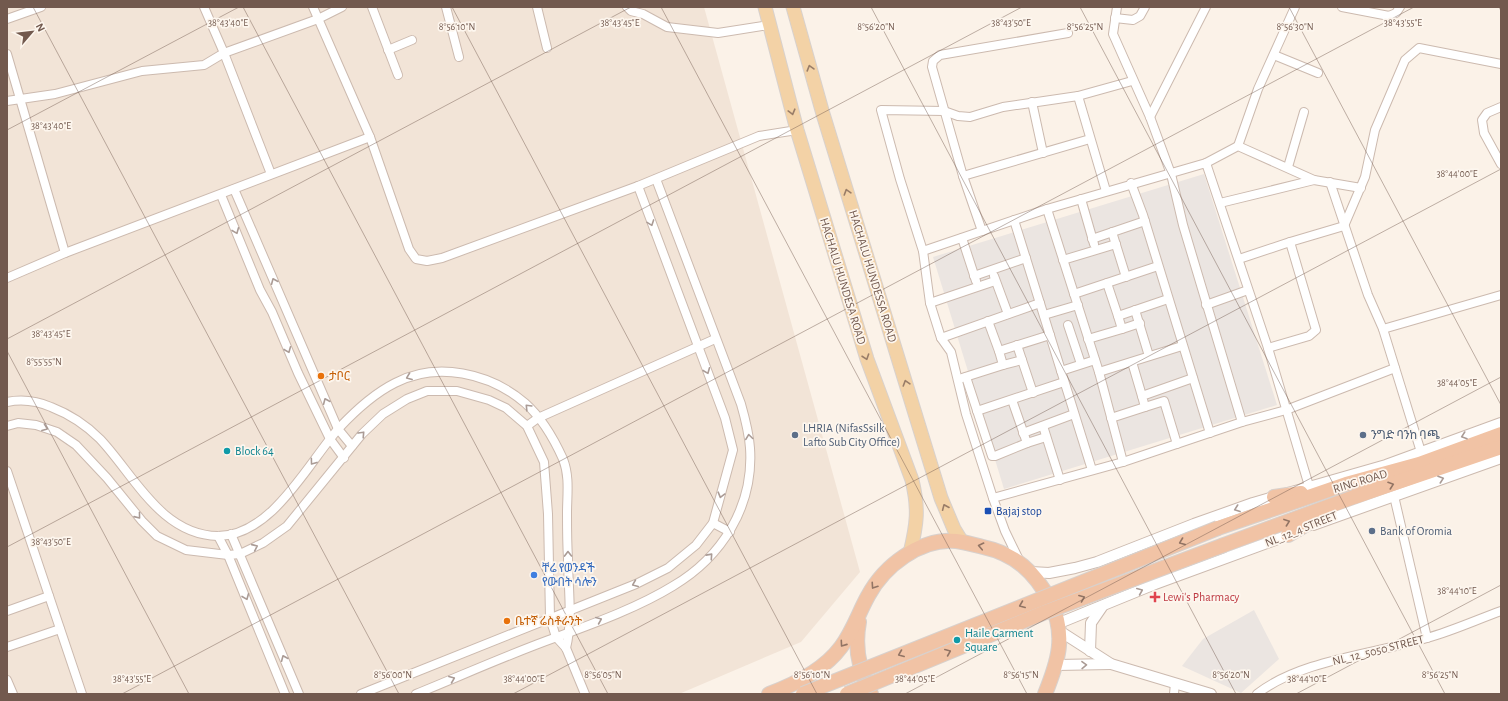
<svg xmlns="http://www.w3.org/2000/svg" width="1508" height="701" viewBox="0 0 1508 701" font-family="'Alegreya Sans','Noto Sans Ethiopic',sans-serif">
<rect width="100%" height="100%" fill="#fbf2e8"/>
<polygon fill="#f2e4d7" points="7,7 704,7 860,572 801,642 679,694 7,694"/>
<g fill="#ebe5e1">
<polygon points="1204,174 1277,405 1004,489 933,257"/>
<polygon points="1254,610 1279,659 1241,693 1182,666 1203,639"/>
</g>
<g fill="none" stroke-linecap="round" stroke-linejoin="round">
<defs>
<g id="minor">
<polyline points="204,7 224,53 271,174"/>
<polyline points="313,7 370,137 409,249 416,259 427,261 442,258 638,186 759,136 797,130"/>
<polyline points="372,7 398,75"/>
<polyline points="446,7 459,57"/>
<polyline points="537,7 547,48"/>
<polyline points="627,7 631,11 643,14 667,27 718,33 769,25"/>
<polyline points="1117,7 1113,34 1150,117 1171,174 1183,225 1242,422"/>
<polyline points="1342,7 1389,16 1396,13 1400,7"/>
<polyline points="1115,18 1133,20 1140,16 1145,7"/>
<polyline points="7,19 41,7"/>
<polyline points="388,50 412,40"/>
<polyline points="7,54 65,253"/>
<polyline points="1274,55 1318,73"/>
<polyline points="1078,96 1106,191"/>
<polyline points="7,101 55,94 142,71 204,65 224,53 318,19 342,7"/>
<polyline points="1032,102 1043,153"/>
<polyline points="1501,107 1487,113 1482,120 1484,133 1501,164"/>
<polyline points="1150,117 1206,7"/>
<polyline points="1238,146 1258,89 1295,7"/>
<polyline points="1206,163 1238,146 1314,180 1361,188"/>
<polyline points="1288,167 1304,112"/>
<polyline points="963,176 1090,139"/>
<polyline points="1330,182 1368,295 1383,329"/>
<polyline points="1131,183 1143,215 1210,433"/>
<polyline points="234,189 338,429 352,446"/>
<polyline points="221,195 260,290 272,312 298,373 330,439 344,458"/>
<polyline points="1081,199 1094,244"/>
<polyline points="1220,203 1314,180"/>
<polyline points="1047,209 1099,372 1123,462"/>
<polyline points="1014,220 1092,470"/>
<polyline points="982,231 963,176 932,67 933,61 940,55 1068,33"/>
<polyline points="1112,232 1126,277"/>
<polyline points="962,238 976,281"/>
<polyline points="1092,239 1145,221"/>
<polyline points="923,251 1047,209 1206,163 1268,348 1309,486"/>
<polyline points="1239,259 1290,242"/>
<polyline points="1063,260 1116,244"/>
<polyline points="974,276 1026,258"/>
<polyline points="994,276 1008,314"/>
<polyline points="7,278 65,253 370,137"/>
<polyline points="1107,283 1118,316"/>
<polyline points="1074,294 1158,266"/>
<polyline points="930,303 995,281"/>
<polyline points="1206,305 1248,290"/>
<polyline points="1135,310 1149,356"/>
<polyline points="1044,315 1078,305"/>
<polyline points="988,321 999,351"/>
<polyline points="1068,325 1081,364"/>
<polyline points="1122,329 1140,323"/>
<polyline points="941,338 1040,303"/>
<polyline points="1088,339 1122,329 1118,316 1168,299"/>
<polyline points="1017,345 1033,393"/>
<polyline points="1268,348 1309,336 1316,330 1290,242 1344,226 1365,177 1375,130 1405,60 1419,48 1501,64"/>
<polyline points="1132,362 1142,396"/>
<polyline points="1003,365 1022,360"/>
<polyline points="1061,371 1095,360"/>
<polyline points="1099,372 1182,346"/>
<polyline points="966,377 992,456 995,456 1027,443 1012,400"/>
<polyline points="962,378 1003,365 999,351 1050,335"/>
<path d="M7,402C22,399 37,401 51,407C69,414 86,425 100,439C134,475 161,535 218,536C272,536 308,463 339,428C355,411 373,394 395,383C437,361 490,373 525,403C542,418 554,439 563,459C570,477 567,495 567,513C567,528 567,543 568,558C568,586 573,621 566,648"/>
<polyline points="1145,407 1164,401 1177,444"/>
<polyline points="977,411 1064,382"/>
<polyline points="1111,418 1145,407 1142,396 1193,378"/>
<polyline points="7,426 18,423 36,425 57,432 76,445 107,478 142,521 157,536 186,550 228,555 240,554 263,543 287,526 362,434 383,414 407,399 427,391 457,391 489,400 506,408 527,426 544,462 548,514 550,618 556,637 566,648 585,694"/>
<polyline points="527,426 538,418 715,339"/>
<polyline points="1043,426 1060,480"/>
<polyline points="1023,433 1074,414"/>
<polyline points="1027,443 1046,437"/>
<polyline points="1421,452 1383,329 1501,295"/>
<polyline points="7,471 82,694"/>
<polyline points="1394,496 1427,638"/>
<polyline points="993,498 1123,462 1242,422 1286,410 1395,368"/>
<polyline points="713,523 730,532"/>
<polyline points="231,534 299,694"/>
<polyline points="218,536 228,555 285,694"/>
<polyline points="1020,562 1005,531 993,498 966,414 951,352 941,338 930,303 923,251 900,179 881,110 944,111 958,116 970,117 1003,107 1078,96 1132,81"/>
<polyline points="7,611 49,596"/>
<polyline points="7,647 60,629"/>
<polyline points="7,680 13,694"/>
<polyline points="361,694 636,584 668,568 696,545 713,523 733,450 725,418 638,186"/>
<path d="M416,694C463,675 509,654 557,637C595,623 639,607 673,586C722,557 754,506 750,448C749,433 745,418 741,404L656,179"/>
<polyline points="1174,694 1175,683"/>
<path d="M1257,694C1300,660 1374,654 1427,638C1452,631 1476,620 1501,611"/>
</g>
<g id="tertiary">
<polyline points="1313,525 1501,458"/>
<polyline points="1031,572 1049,573 1075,568 1097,562 1194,524 1253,503 1386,465 1501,423"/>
<polyline points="1057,624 1155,584 1294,533"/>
<polyline points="1058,630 1111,664 1211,694"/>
<polyline points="1090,651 1091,623 1102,607"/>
<polyline points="1057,665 1111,664"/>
</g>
<g id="primary">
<path d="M765,7L797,130L867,359L912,480C919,509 917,524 910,553"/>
<polyline points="793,7 823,114 941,498 954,529 962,542"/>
</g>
<g id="trunk">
<polyline points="1274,497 1301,493"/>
<polyline points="1218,528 1346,484 1419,464 1501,434"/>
<polyline points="1288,535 1319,517"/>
<polyline points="1224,545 1354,497 1501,447"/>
<path d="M859,622C854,648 859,671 871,694"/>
<path d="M769,694C796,684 824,670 841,647C853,631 859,612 868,596C884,566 920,538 956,541C965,542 974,545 983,547C1015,554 1035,572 1050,601C1067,635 1058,662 1045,694"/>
</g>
</defs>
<use href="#minor" stroke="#ccbaaf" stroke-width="10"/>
<use href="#tertiary" stroke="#ccbaaf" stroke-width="12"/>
<use href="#primary" stroke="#d8d1cd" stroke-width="15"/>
<use href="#trunk" stroke="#d8d1cd" stroke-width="16"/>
<use href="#minor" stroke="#fff" stroke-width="8"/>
<use href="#tertiary" stroke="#fff" stroke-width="10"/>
<use href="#primary" stroke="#f3d2a6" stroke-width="13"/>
<use href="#trunk" stroke="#f1c3a5" stroke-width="14"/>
<defs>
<g id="trunk-bridge">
<polyline points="803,694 1218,528"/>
<polyline points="847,694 1043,613 1224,545"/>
</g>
</defs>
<use href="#trunk-bridge" stroke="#d8d1cd" stroke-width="16" stroke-linecap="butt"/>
<use href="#trunk-bridge" stroke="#f1c3a5" stroke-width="14"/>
</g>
<defs><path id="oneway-chevron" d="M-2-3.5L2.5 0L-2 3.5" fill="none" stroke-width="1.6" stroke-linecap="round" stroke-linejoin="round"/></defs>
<g stroke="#997d68">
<use href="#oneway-chevron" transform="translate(810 68) rotate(-106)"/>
<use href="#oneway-chevron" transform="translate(792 112) rotate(75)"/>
<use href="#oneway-chevron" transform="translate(847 192) rotate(-107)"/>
<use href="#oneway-chevron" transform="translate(866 357) rotate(71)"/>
<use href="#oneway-chevron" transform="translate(906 383) rotate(-107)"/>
<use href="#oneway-chevron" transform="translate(945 507) rotate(-113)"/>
</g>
<g stroke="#aa9b95">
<use href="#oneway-chevron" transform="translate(651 223) rotate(70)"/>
<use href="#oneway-chevron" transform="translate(236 231) rotate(68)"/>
<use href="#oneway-chevron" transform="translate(274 281) rotate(-113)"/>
<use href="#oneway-chevron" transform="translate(288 350) rotate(68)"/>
<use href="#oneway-chevron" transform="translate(707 371) rotate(68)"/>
<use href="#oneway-chevron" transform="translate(409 377) rotate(159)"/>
<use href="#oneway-chevron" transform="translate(326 401) rotate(-113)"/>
<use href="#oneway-chevron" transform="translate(528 407) rotate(-134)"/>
<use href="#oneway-chevron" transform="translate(45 428) rotate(21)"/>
<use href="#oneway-chevron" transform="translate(362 434) rotate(-47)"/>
<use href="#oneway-chevron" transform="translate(1464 436) rotate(161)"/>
<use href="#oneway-chevron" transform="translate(749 437) rotate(-98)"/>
<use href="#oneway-chevron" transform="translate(313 462) rotate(126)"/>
<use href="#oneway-chevron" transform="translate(1441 479) rotate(-19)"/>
<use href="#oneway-chevron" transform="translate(721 495) rotate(105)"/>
<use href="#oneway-chevron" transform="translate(1237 509) rotate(160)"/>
<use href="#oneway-chevron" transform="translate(138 516) rotate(51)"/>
<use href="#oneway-chevron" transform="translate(255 547) rotate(-24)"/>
<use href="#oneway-chevron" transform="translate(568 554) rotate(-91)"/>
<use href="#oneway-chevron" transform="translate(710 556) rotate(-48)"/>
<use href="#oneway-chevron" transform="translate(635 584) rotate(157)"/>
<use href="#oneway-chevron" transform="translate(1140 591) rotate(-23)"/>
<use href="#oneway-chevron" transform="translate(246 597) rotate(68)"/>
<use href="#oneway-chevron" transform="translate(599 620) rotate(-23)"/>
<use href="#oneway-chevron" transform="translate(284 658) rotate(-113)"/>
<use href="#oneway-chevron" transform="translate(1084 665) rotate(-1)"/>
<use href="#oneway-chevron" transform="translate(452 679) rotate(-22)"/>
</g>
<g stroke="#927464">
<use href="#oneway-chevron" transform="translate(1391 485) rotate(-19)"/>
<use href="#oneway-chevron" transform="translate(1287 522) rotate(-20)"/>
<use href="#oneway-chevron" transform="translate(1182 542) rotate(159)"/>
<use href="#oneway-chevron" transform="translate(981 546) rotate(-168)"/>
<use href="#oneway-chevron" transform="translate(874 586) rotate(124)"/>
<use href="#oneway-chevron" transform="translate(1082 598) rotate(-21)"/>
<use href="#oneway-chevron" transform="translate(1022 605) rotate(158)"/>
<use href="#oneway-chevron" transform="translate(843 644) rotate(125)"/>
<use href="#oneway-chevron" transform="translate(948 652) rotate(-23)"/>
<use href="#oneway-chevron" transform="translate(901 654) rotate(158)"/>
</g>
<path fill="none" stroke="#72594e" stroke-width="1" stroke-opacity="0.45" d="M33,7L399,694M243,7L608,694M452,7L817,694M661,7L1027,694M871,7L1236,694M1080,7L1445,694M1289,7L1501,405M1499,7L1501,11M7,130L239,7M7,339L631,7M7,351L189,694M7,547L1022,7M122,694L1414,7M513,694L1501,169M905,694L1501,377M1296,694L1501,585"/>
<g fill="#e8710a" stroke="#fdf6ee" stroke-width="1.5">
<circle cx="321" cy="376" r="4"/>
<circle cx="507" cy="621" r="4"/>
</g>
<g fill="#5c6f8a" stroke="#fdf6ee" stroke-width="1.5">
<circle cx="795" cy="435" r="4"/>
<circle cx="1363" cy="435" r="4"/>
<circle cx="1372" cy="531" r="4"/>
</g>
<g fill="#0f9aa8" stroke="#fdf6ee" stroke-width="1.5">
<circle cx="227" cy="451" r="4"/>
<circle cx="957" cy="640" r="4"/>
</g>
<rect fill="#1a4fb4" stroke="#fdf6ee" stroke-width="1.5" x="984" y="507" width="8" height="8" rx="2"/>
<circle fill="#3f7fe0" stroke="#fdf6ee" stroke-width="1.5" cx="534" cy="575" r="4"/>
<path fill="#e0444e" stroke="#fdf6ee" stroke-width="1.5" d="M1153 591h4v4h4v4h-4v4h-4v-4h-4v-4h4z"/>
<g text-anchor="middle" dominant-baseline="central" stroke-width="3.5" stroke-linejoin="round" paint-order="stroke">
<g font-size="12" fill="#72594e" stroke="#fdf6ee">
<text transform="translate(873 276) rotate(73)">HACHALU HUNDESSA ROAD</text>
<text transform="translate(843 281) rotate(73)">HACHALU HUNDESA ROAD</text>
<text transform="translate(1360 481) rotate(-17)">RING ROAD</text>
<text transform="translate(1301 529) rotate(-22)">NL_12_4 STREET</text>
<text transform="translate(1378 650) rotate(-14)">NL_12_5050 STREET</text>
</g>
<g font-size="12" fill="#c56008" stroke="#fdf6ee" text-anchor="start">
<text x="329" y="376">ታቦር</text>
<text x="515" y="621">ቤተኛ ሬስቶራንት</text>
</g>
<g font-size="12" fill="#4e5e75" stroke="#fdf6ee" text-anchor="start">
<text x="803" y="428">LHRIA (NifasSsilk<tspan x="803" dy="14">Lafto Sub City Office)</tspan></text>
<text x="1371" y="435">ንግድ ባንከ ባጫ</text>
<text x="1380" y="531">Bank of Oromia</text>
</g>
<g font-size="12" fill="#0d838f" stroke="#fdf6ee" text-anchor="start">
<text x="235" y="451">Block 64</text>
<text x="965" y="633">Haile Garment<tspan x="965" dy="14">Square</tspan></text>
</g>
<g font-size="12" fill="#164399" stroke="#fdf6ee" text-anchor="start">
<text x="996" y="511">Bajaj stop</text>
</g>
<g font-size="12" fill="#366cbe" stroke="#fdf6ee" text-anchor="start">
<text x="542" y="568">ቸሬ የወንዳች<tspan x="542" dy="14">የውበት ሳሎን</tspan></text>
</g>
<g font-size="12" fill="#be3a42" stroke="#fdf6ee" text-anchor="start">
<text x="1163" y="597">Lewi's Pharmacy</text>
</g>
</g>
<g font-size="10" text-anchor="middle" fill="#72594e" stroke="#fdf6ee" stroke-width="3.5" stroke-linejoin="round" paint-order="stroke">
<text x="228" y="26">38°43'40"E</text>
<text x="620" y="26">38°43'45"E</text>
<text x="1011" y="26">38°43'50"E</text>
<text x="1403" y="26">38°43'55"E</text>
<text x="457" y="30">8°56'10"N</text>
<text x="876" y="30">8°56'20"N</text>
<text x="1085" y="30">8°56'25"N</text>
<text x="1295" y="30">8°56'30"N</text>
<text x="51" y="129">38°43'40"E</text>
<text x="1457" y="177">38°44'00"E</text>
<text x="51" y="337">38°43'45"E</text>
<text x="44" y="365">8°55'55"N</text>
<text x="1457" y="386">38°44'05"E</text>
<text x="51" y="545">38°43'50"E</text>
<text x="1457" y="594">38°44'10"E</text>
<text x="393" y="678">8°56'00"N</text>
<text x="603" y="678">8°56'05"N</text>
<text x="812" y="678">8°56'10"N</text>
<text x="1021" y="678">8°56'15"N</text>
<text x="1231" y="678">8°56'20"N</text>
<text x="1440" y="678">8°56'25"N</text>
<text x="132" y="682">38°43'55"E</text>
<text x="524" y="682">38°44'00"E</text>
<text x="915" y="682">38°44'05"E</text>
<text x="1307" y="682">38°44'10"E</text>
</g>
<rect width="1508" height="701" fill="none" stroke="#72594e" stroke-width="16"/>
<g transform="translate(32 32) rotate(62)" stroke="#fdf6ee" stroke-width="3" paint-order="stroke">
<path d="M0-3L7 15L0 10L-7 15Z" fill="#72594e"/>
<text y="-6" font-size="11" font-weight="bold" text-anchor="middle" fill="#72594e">N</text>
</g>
</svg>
